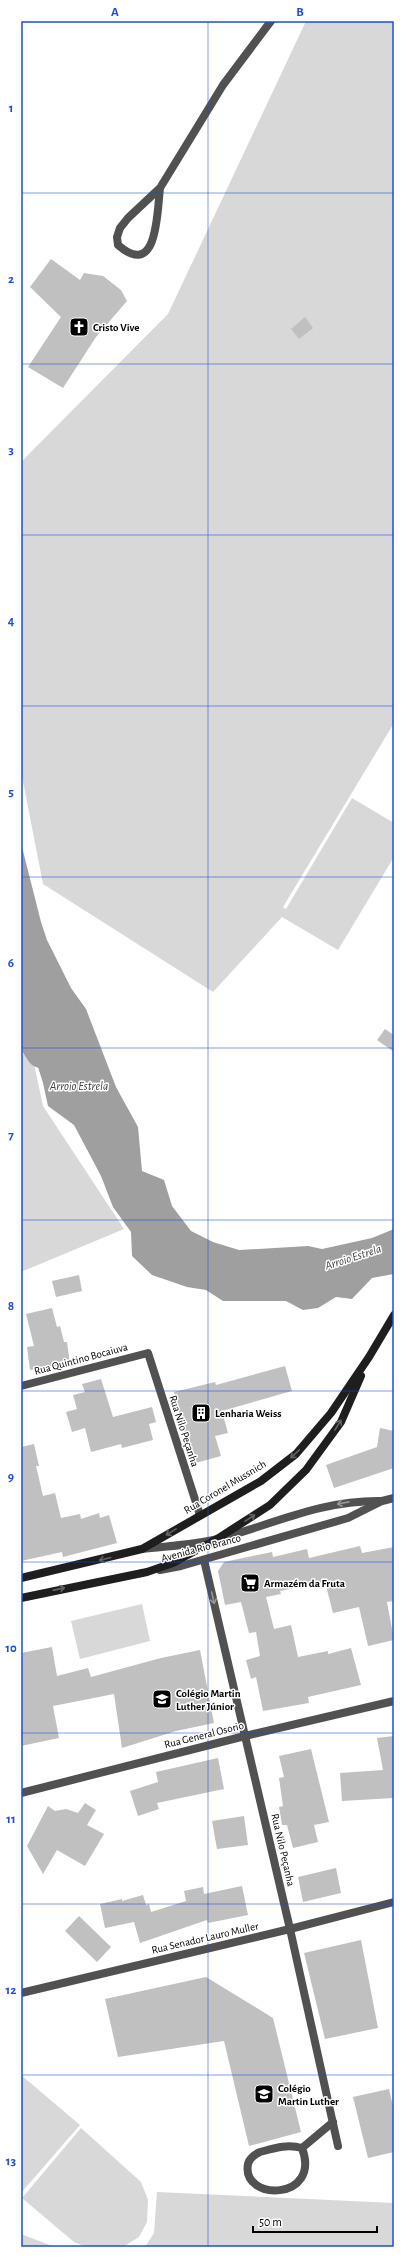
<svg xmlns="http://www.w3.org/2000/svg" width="415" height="2268" viewBox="0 0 415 2268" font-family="'Alegreya Sans',sans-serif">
<rect width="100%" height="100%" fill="#fff"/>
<g fill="#d8d8d8">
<polygon points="306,21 394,21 394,723 283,907 286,909 352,798 394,823 394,857 338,950 282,917 213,992 43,884 21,771 21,462 168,314"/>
<polygon points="21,1003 43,1106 124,1229 21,1272"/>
<polygon points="142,1604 150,1641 80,1659 71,1621"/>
<polygon points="21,2075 80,2125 21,2193"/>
<polygon points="81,2128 141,2182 148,2200 147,2222 139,2237 123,2247 86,2247 74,2242 22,2198"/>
<polygon points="157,2192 394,2203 394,2247 145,2247 154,2233"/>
<polygon points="21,2234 55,2247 21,2247"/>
</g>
<polygon fill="#9f9f9f" points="21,843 41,922 47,940 71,988 86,1009 116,1087 138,1127 142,1171 164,1180 172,1206 191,1231 213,1242 239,1250 308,1246 322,1249 372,1238 394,1229 394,1274 372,1278 352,1299 336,1297 318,1308 303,1310 286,1301 223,1301 206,1290 187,1287 152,1275 132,1256 131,1232 113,1207 101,1176 74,1125 48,1106 43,1083 30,1041 28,1012 21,987"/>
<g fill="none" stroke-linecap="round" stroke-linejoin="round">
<polyline stroke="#9f9f9f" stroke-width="30" points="21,978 33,1040 41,1053"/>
</g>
<g fill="#c0c0c0">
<polygon points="51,259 80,280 84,273 103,276 121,290 127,301 96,337 63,388 28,367 61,317 30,287"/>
<polygon points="305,317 313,328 299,339 291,329"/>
<polygon points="385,1029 394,1035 394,1052 377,1040"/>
<polygon points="79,1275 82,1291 56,1297 52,1281"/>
<polygon points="52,1308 57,1327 60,1326 64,1342 67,1342 70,1364 30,1370 27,1347 34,1346 26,1314"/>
<polygon points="285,1366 292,1391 222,1411 228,1433 215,1436 221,1456 192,1464 174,1392 215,1382 216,1385"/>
<polygon points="101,1379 113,1417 152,1407 156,1422 149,1424 153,1440 122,1448 121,1444 91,1452 85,1428 72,1432 66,1412 77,1409 73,1395 85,1392 82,1384"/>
<polygon points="380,1428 394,1431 394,1468 334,1488 326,1465 377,1447"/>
<polygon points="34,1444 39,1466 36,1466 43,1496 55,1493 61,1518 80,1514 81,1519 99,1513 100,1518 109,1515 117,1543 63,1557 62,1552 21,1561 21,1447"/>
<polygon points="360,1546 362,1553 394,1547 394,1601 387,1602 394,1640 368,1646 359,1607 333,1613 325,1582 280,1591 281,1594 266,1597 274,1629 291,1625 298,1657 328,1651 328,1654 351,1648 361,1685 308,1697 309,1703 263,1711 256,1677 251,1679 246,1660 260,1656 256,1632 249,1633 241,1602 225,1605 218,1571 224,1562 272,1552 273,1557 307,1549 309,1558"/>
<polygon points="52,1647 57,1676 88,1668 91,1677 161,1658 200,1650 214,1723 176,1731 122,1748 114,1694 53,1706 59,1738 21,1746 21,1653"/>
<polygon points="394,1736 394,1798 342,1801 340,1773 383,1770 377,1738"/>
<polygon points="311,1749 329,1822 314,1825 318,1842 293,1848 287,1825 282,1825 279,1807 283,1806 279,1778 284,1777 279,1756"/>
<polygon points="218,1758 224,1789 157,1803 159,1809 138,1816 130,1791 158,1782 156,1772"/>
<polygon points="85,1803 96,1810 87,1825 104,1834 85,1866 57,1850 43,1874 27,1846 48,1806 55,1811 66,1809 78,1813"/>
<polygon points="244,1816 248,1845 217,1849 212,1821"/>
<polygon points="336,1868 341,1893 303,1902 298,1877"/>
<polygon points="242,1886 248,1915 208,1923 207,1920 140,1943 134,1922 105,1928 100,1904 122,1899 122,1901 143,1895 146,1905 149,1904 151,1912 186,1901 184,1891 203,1887 204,1894"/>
<polygon points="79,1916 111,1947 97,1962 65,1931"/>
<polygon points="361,1940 378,2028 325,2039 304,1953"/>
<polygon points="206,1977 273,2018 301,2132 249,2146 224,2041 118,2057 105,1999"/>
<polygon points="389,2089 394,2111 394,2152 368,2158 353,2097"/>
</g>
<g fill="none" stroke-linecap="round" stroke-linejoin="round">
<g stroke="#515151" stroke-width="8">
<path d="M160,188C157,212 158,280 118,245L117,237L120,228L128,218L160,188L223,85L271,21"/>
<path d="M302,2148C287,2144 275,2148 260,2152C255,2154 249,2159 248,2164C241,2202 322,2201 302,2148L333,2122"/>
</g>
<g stroke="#515151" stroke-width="8">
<polyline points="21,1386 148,1353 200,1515"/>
<polyline points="21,1793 245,1736 394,1701"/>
<polyline points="290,1929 338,2146"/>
</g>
<g stroke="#515151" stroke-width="8">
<path d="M142,1549C167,1546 194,1545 218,1539C274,1524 321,1500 381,1501"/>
<polyline points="204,1560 290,1929"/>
<polyline points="160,1570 181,1566 348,1518 382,1501 394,1498"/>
<polyline points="21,1993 290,1929 394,1902"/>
</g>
<g stroke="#1e1e1e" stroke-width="8">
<polyline points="21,1578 142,1549 261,1481 296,1454 331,1413 369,1357 394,1315"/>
<polyline points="21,1598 147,1572 173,1563 217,1539 270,1505 306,1470 341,1422 361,1376"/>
</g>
</g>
<defs><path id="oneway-shaft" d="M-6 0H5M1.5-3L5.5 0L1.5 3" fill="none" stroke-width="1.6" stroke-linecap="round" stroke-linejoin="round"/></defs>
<g stroke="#626262">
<use href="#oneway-shaft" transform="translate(338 1425) rotate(-58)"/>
<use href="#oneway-shaft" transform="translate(295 1454) rotate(137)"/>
<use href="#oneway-shaft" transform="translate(250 1518) rotate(-33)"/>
<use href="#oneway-shaft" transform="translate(171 1532) rotate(149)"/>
<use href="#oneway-shaft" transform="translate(105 1559) rotate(166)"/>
<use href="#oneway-shaft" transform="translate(59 1589) rotate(-13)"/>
</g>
<g stroke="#979797">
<use href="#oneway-shaft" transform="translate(343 1503) rotate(169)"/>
<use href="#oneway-shaft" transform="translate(213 1598) rotate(77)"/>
</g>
<path fill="none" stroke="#1d4ed8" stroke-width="1" stroke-opacity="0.55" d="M208,21V2247M21,193H394M21,364H394M21,535H394M21,706H394M21,877H394M21,1048H394M21,1220H394M21,1391H394M21,1562H394M21,1733H394M21,1904H394M21,2075H394"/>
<defs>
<symbol id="church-square" viewBox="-11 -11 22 22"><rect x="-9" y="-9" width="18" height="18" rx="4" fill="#000" stroke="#fff"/><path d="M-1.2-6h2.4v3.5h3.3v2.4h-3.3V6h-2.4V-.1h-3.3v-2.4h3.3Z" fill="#fff"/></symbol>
<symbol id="building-square" viewBox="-11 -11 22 22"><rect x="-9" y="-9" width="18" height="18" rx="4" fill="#000" stroke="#fff"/><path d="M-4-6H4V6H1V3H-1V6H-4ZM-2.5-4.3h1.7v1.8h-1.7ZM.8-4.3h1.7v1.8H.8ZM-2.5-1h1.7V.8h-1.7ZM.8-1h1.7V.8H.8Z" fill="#fff"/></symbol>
<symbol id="supermarket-square" viewBox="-11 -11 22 22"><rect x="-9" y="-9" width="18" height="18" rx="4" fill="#000" stroke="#fff"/><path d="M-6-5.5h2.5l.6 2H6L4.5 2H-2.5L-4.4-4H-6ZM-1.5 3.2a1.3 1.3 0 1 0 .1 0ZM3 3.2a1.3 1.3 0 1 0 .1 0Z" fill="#fff"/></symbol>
<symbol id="school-square" viewBox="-11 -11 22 22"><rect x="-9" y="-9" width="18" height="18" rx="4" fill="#000" stroke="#fff"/><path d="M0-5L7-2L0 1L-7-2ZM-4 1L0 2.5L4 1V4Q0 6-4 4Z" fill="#fff"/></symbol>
<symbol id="university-square" viewBox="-11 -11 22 22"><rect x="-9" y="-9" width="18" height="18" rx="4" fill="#000" stroke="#fff"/><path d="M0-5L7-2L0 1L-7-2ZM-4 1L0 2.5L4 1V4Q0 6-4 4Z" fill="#fff"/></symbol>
</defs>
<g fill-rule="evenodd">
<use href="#church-square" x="68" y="316" width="22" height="22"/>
<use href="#building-square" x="190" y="1402" width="22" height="22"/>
<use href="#supermarket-square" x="239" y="1572" width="22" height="22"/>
<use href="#school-square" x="151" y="1688" width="22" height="22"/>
<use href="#university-square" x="253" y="2083" width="22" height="22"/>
</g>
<g text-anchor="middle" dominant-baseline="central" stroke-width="3" stroke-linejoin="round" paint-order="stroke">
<g font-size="11" font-weight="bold" fill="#000" stroke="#fff" text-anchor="start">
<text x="93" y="327">Cristo Vive</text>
<text x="215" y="1413">Lenharia Weiss</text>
<text x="264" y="1583">Armazém da Fruta</text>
<text x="176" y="1693">Colégio Martin<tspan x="176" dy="13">Luther Júnior</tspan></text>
<text x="278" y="2088">Colégio<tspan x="278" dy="13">Martin Luther</tspan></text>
</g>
<g font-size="11" fill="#000" stroke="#fff">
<text transform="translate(81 1359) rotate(-15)">Rua Quintino Bocaiuva</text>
<text transform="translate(184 1431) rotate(72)">Rua Nilo Peçanha</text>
<text transform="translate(225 1487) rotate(-31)">Rua Coronel Mussnich</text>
<text transform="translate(201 1548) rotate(-15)">Avenida Rio Branco</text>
<text transform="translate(204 1735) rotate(-14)">Rua General Osorio</text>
<text transform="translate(283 1850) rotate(77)">Rua Nilo Peçanha</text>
<text transform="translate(205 1938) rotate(-13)">Rua Senador Lauro Muller</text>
</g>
<g font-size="12" font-style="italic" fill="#404040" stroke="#fff">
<text x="79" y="1086">Arroio Estrela</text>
<text transform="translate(353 1257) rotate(-18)">Arroio Estrela</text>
</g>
</g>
<rect width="415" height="2268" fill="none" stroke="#ffffff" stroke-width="44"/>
<path d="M253 2226v6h124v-6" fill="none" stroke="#000000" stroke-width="2"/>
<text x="259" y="2226" font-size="12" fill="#000000" stroke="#ffffff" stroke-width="3" paint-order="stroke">50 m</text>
<rect x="22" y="22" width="371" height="2224" fill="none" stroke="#1d4ed8" stroke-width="1.5"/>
<g font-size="13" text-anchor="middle" font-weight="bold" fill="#1d4ed8">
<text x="115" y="16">A</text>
<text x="300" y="16">B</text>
<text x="11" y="112">1</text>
<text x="11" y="283">2</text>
<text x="11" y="454">3</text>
<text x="11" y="625">4</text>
<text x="11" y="796">5</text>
<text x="11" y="967">6</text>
<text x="11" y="1139">7</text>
<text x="11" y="1310">8</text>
<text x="11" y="1481">9</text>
<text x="11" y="1652">10</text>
<text x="11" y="1823">11</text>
<text x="11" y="1994">12</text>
<text x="11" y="2165">13</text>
</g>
</svg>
